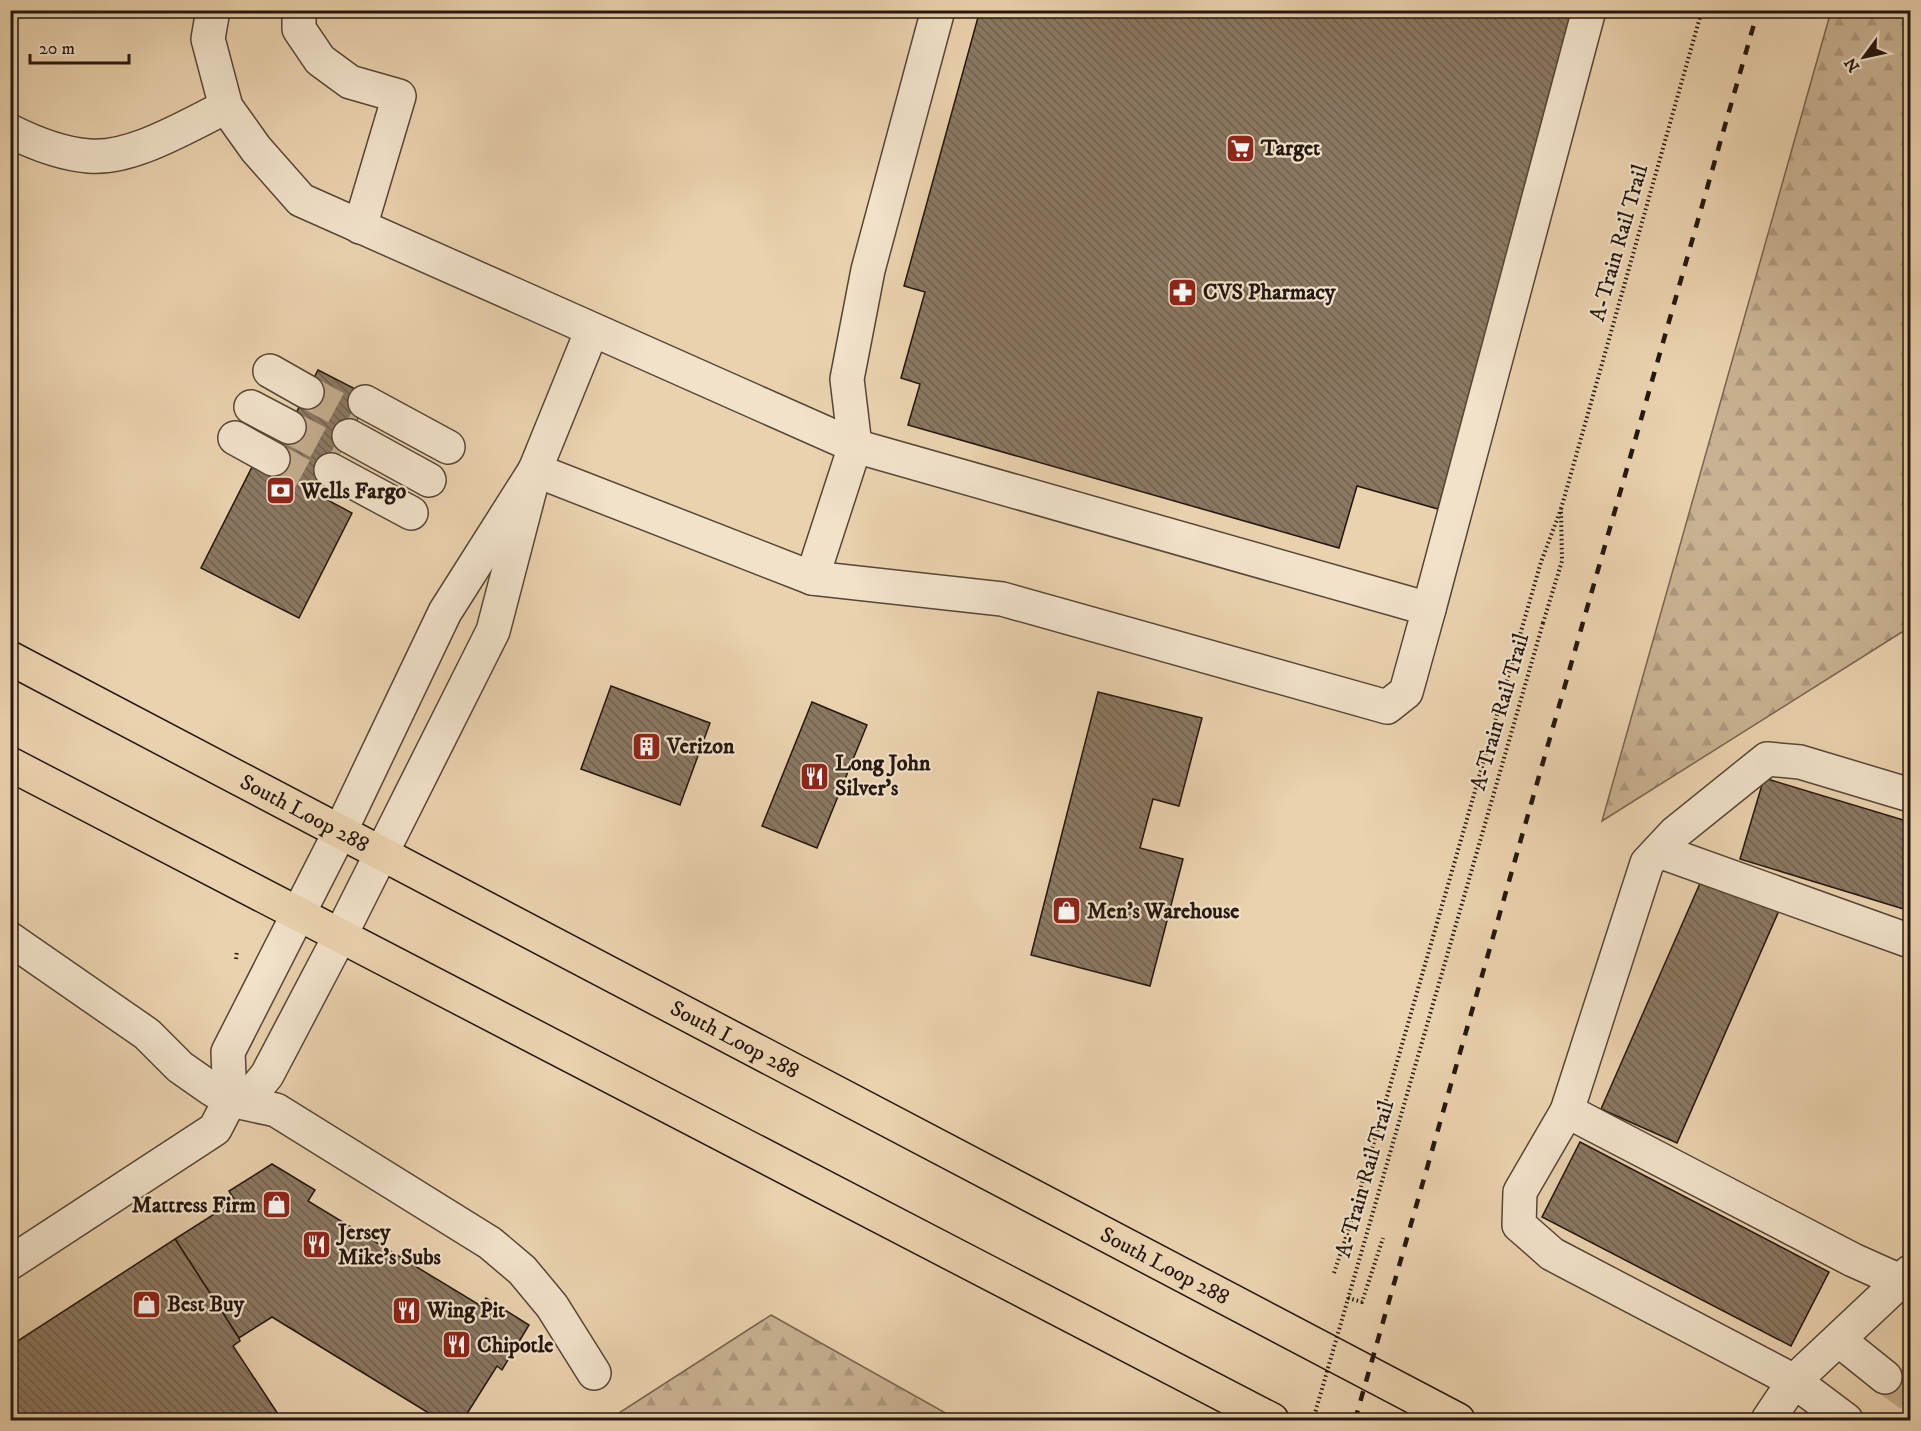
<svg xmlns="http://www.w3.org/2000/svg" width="1921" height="1431" viewBox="0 0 1921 1431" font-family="'IM FELL DW Pica',serif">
<defs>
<pattern id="forest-firs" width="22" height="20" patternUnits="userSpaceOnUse" patternTransform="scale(1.5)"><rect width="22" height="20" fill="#c9b293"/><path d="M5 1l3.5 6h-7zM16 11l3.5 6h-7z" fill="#ac987e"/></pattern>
<pattern id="building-back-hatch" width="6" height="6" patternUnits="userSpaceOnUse" patternTransform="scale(1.5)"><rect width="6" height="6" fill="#8b7862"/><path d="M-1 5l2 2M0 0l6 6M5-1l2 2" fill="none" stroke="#71614f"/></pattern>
</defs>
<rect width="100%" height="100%" fill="#ead2ae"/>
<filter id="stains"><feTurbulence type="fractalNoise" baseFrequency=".00333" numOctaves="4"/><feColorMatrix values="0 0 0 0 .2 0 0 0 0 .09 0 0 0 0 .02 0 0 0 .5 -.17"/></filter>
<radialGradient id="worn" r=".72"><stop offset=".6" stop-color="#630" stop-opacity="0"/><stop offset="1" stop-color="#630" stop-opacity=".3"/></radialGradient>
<g fill="url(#forest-firs)" stroke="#776451" stroke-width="1.5">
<polygon points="1831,11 1910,11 1910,627 1602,821"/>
<polygon points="771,1315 958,1420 608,1420"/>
</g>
<g fill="url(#building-back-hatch)" stroke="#25170f" stroke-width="1.5">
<polygon points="980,10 1577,10 1438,509 1357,486 1339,548 908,425 920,384 901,378 925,292 904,286"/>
<polygon points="318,370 369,396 318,495 352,513 299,618 201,568 256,459 269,466"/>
<polygon points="611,686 710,723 680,805 581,769"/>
<polygon points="1098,692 1202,718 1179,806 1153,799 1140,848 1183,859 1150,986 1031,955"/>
<polygon points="812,702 867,725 817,848 762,826"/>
<polygon points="1764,778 1910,822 1910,911 1740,859"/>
<polygon points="1705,872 1781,906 1677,1143 1601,1109"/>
<polygon points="1580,1142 1829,1272 1791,1346 1542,1217"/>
<polygon points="272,1164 315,1190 308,1201 481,1306 486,1298 529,1325 502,1370 497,1366 463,1420 440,1420 272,1317 239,1338 175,1239 235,1201 229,1191"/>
<polygon points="175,1239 239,1338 240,1341 233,1346 282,1420 10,1420 10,1346"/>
</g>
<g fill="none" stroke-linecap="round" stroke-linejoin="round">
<g stroke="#c3ad8e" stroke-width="33" stroke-dasharray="33 16" stroke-linecap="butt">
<polyline points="307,392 357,419"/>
<polyline points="289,427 340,454"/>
<polyline points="273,459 323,486"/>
<polyline points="1885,1377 1910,1395"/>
</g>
<defs>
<g id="minor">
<polyline points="213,10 208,39 226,107 256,149 301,200 855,446 1429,609 1406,692 1387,707 1002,599 812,578 535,470"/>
<polyline points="299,10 299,29 320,60 350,82 399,96 360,227"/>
<path d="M10,131C34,143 62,154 89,156C132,160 188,125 226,107"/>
<polyline points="270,371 307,392"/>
<polyline points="365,402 448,447"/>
<polyline points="251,407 289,427"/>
<polyline points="349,436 429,480"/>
<polyline points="235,438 273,459"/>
<polyline points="331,470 411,513"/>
<polyline points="812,578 855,446 847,379 868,270 938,10"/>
<polyline points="1429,609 1589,10"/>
<polyline points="1659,851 1910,941"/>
<polyline points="10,939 147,1034 180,1067 210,1088 230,1100 276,1110 490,1243 522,1270 552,1306 594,1373"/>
<polyline points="230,1100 254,1091 267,1075 340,936 493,631 535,470 592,330"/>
<polyline points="1567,1111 1520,1192 1519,1225 1552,1254 1794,1381 1846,1420"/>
<polyline points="10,1263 215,1129 230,1100 228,1052 340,832 445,612 535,470"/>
<polyline points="1900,1281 1853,1260 1567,1111 1647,863 1675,833 1767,759 1800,762 1910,795"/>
<polyline points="1839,1340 1885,1377"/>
<polyline points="1768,1420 1794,1381 1910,1272"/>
</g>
<g id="highway">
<path id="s1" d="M10,658L1458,1420"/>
<polyline points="10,764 1272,1420"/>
</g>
</defs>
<use href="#minor" stroke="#564637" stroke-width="36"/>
<use href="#highway" stroke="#25170f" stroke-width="36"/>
<g stroke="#25170f" stroke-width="4" stroke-dasharray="1.5 3" stroke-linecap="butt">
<polyline points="1543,623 1562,561 1561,509 1702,10"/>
<polyline points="236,959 237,951"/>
<polyline points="1334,1273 1350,1225 1541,562 1561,509"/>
<polyline points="1348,1298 1362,1302 1383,1238"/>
</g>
<use href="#minor" stroke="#f1e2ca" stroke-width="33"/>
<use href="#highway" stroke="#ead2ae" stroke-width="33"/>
<polyline stroke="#25170f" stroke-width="4.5" stroke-dasharray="10 10" stroke-linecap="butt" points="1355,1420 1758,10"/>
<polyline stroke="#25170f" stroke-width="4" stroke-dasharray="1.5 3" stroke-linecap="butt" points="1313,1420 1543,623"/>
</g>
<defs>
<symbol id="supermarket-square" viewBox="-11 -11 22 22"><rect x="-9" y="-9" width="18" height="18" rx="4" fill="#8f2418" stroke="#f1e2ca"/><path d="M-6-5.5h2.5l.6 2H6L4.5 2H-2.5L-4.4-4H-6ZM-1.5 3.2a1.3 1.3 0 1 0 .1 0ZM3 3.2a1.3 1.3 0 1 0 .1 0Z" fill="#fff"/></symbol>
<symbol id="pharmacy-square" viewBox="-11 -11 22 22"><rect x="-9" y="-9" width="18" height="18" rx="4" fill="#8f2418" stroke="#f1e2ca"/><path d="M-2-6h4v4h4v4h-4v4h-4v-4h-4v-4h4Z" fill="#fff"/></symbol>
<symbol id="bank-square" viewBox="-11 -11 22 22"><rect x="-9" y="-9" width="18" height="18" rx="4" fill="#8f2418" stroke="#f1e2ca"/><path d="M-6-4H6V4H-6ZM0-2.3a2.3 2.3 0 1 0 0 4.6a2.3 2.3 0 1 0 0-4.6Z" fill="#fff"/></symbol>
<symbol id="building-square" viewBox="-11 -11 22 22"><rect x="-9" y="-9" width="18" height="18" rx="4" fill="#8f2418" stroke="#f1e2ca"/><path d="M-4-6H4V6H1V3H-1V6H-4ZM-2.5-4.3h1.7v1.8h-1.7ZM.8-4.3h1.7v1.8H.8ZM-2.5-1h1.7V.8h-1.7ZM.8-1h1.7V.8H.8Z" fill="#fff"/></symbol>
<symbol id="restaurant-square" viewBox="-11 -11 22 22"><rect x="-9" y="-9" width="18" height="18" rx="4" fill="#8f2418" stroke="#f1e2ca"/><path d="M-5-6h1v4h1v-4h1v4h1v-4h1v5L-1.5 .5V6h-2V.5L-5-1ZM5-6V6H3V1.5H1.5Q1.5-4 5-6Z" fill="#fff"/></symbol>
<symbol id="shop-square" viewBox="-11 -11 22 22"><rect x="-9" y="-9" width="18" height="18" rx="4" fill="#8f2418" stroke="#f1e2ca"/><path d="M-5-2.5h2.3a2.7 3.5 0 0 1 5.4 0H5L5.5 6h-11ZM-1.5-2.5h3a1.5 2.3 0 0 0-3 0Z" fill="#fff"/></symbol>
</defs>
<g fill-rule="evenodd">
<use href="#supermarket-square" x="1224" y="132" width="33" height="33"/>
<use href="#pharmacy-square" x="1166" y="276" width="33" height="33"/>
<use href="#bank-square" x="264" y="474" width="33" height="33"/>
<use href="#building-square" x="630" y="730" width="33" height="33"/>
<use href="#restaurant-square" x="798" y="760" width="33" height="33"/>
<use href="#shop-square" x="1050" y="894" width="33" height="33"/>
<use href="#shop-square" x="260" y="1188" width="33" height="33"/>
<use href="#restaurant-square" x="300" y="1228" width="33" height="33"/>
<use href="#shop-square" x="130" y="1288" width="33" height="33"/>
<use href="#restaurant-square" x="390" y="1294" width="33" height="33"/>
<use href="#restaurant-square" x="440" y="1328" width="33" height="33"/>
</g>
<g text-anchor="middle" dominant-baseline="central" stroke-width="4.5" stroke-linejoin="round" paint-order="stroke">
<g font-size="22" font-weight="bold" fill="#25170f" stroke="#f1e2ca" text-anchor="start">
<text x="1261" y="148">Target</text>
<text x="1203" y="292">CVS Pharmacy</text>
<text x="301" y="491">Wells Fargo</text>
<text x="667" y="746">Verizon</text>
<text x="835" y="763">Long John<tspan x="835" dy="25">Silver's</tspan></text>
<text x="1087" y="911">Men's Warehouse</text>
<text x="256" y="1205" text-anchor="end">Mattress Firm</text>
<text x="338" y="1232">Jersey<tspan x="338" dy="25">Mike's Subs</tspan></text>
<text x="167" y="1304">Best Buy</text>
<text x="427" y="1310">Wing Pit</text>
<text x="477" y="1345">Chipotle</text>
</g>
<g font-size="22" fill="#25170f" stroke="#f1e2ca">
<text transform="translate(1619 243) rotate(-74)">A-Train Rail Trail</text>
<text transform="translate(1500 712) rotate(-74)">A-Train Rail Trail</text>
<text stroke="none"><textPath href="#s1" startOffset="333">South Loop 288</textPath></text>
<text stroke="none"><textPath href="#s1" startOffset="819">South Loop 288</textPath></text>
<text transform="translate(1365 1179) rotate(-74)">A-Train Rail Trail</text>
<text stroke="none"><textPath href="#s1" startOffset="1305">South Loop 288</textPath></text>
</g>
</g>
<rect width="1921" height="1431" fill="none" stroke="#ead2ae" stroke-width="36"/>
<rect x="12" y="12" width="1897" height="1407" fill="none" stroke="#25170f" stroke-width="3"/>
<rect x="18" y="18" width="1885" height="1395" fill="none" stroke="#25170f" stroke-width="1.5"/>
<g transform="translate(1864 57) rotate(237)" stroke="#f1e2ca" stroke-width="4.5" paint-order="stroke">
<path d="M0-4.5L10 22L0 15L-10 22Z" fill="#25170f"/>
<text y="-9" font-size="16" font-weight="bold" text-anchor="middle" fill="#25170f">N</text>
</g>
<path d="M30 54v9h99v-9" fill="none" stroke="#25170f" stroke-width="3"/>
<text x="39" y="54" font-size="18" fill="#25170f" stroke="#f1e2ca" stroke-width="4.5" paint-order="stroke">20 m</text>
<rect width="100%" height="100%" filter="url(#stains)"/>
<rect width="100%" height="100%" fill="url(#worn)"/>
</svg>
